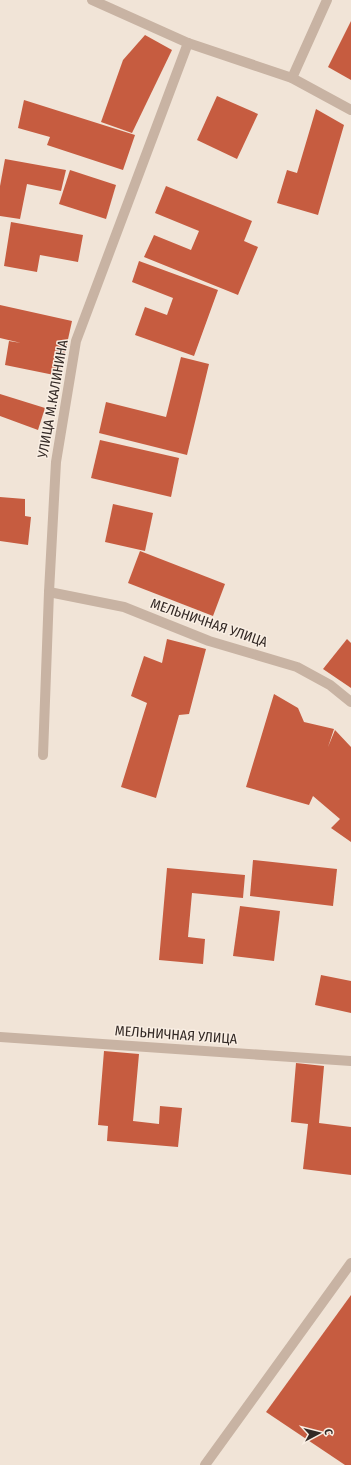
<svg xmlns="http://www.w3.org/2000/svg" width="351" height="1465" viewBox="0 0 351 1465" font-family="'Fira Sans Condensed',sans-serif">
<rect width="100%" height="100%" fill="#f1e4d7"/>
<g fill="#c65c40">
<polygon points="351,21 351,80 328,67"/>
<polygon points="145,35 172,50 132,133 101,122 123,60"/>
<polygon points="217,96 258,114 237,159 197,140"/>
<polygon points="24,100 135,135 123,170 47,145 50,137 18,128"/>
<polygon points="316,109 344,125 318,215 277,203 287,170 297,173"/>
<polygon points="5,159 66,170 61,191 27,184 20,219 0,216 0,186"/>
<polygon points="70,170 116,185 106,219 59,204"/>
<polygon points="166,186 252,221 244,241 258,247 238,295 144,257 154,235 191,250 199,231 155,213"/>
<polygon points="11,222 83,235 78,262 40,255 37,272 4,266"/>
<polygon points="139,261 218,290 194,356 135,335 145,307 167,315 173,298 132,282"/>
<polygon points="0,305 72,321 65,353 63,353 59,376 5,365 9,341 21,343 0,338"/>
<polygon points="181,357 209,364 187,455 99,433 106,402 166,417"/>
<polygon points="0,394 45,408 38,430 0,416"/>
<polygon points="100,440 179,458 171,497 91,478"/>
<polygon points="0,497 25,499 25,516 31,517 28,545 0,541"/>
<polygon points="113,504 153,513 145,551 105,542"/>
<polygon points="140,551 225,584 213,616 128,583"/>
<polygon points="167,639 206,649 189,714 179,715 156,798 121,787 147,703 131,696 144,656 162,663"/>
<polygon points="347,639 351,643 351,688 323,669"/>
<polygon points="274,694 298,708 304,722 334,729 328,747 335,730 351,747 351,842 331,828 340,819 313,796 309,805 246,787"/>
<polygon points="253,860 337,869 333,906 250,896"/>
<polygon points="167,868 245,875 243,898 192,893 188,937 205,939 203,964 159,960"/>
<polygon points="240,906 280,911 274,961 233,956"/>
<polygon points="321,975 351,981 351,1013 315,1005"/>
<polygon points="104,1051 139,1054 133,1121 159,1124 160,1106 182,1108 178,1147 107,1141 108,1126 98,1125"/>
<polygon points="296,1063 324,1066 319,1123 351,1127 351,1175 303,1169 308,1124 291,1122"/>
<polygon points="351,1295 351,1465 345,1465 266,1412"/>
</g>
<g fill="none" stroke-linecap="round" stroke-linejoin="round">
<polyline stroke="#c8b3a3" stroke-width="10" points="205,1465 351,1263"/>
<g stroke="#c8b3a3" stroke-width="10">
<polyline points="92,0 188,43 292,78 351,110"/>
<polyline points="292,78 327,0"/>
<polyline points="49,592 124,607 209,641 297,667 330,685 351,702"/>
<polyline points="43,755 49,592 56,462 76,341 188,43"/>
<polyline points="0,1037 351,1061"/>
</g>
</g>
<g text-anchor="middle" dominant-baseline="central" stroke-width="3" stroke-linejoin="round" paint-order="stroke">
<g font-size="14" fill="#332925" stroke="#f9eee3">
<text transform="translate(53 399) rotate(-80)">УЛИЦА М.КАЛИНИНА</text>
<text transform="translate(209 623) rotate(19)">МЕЛЬНИЧНАЯ УЛИЦА</text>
<text transform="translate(176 1035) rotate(4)">МЕЛЬНИЧНАЯ УЛИЦА</text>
</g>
</g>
<g transform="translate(319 1433) rotate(83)" stroke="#f9eee3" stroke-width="3" paint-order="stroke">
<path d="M0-3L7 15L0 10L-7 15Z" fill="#332925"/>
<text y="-6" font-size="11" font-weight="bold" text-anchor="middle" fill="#332925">С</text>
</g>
</svg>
